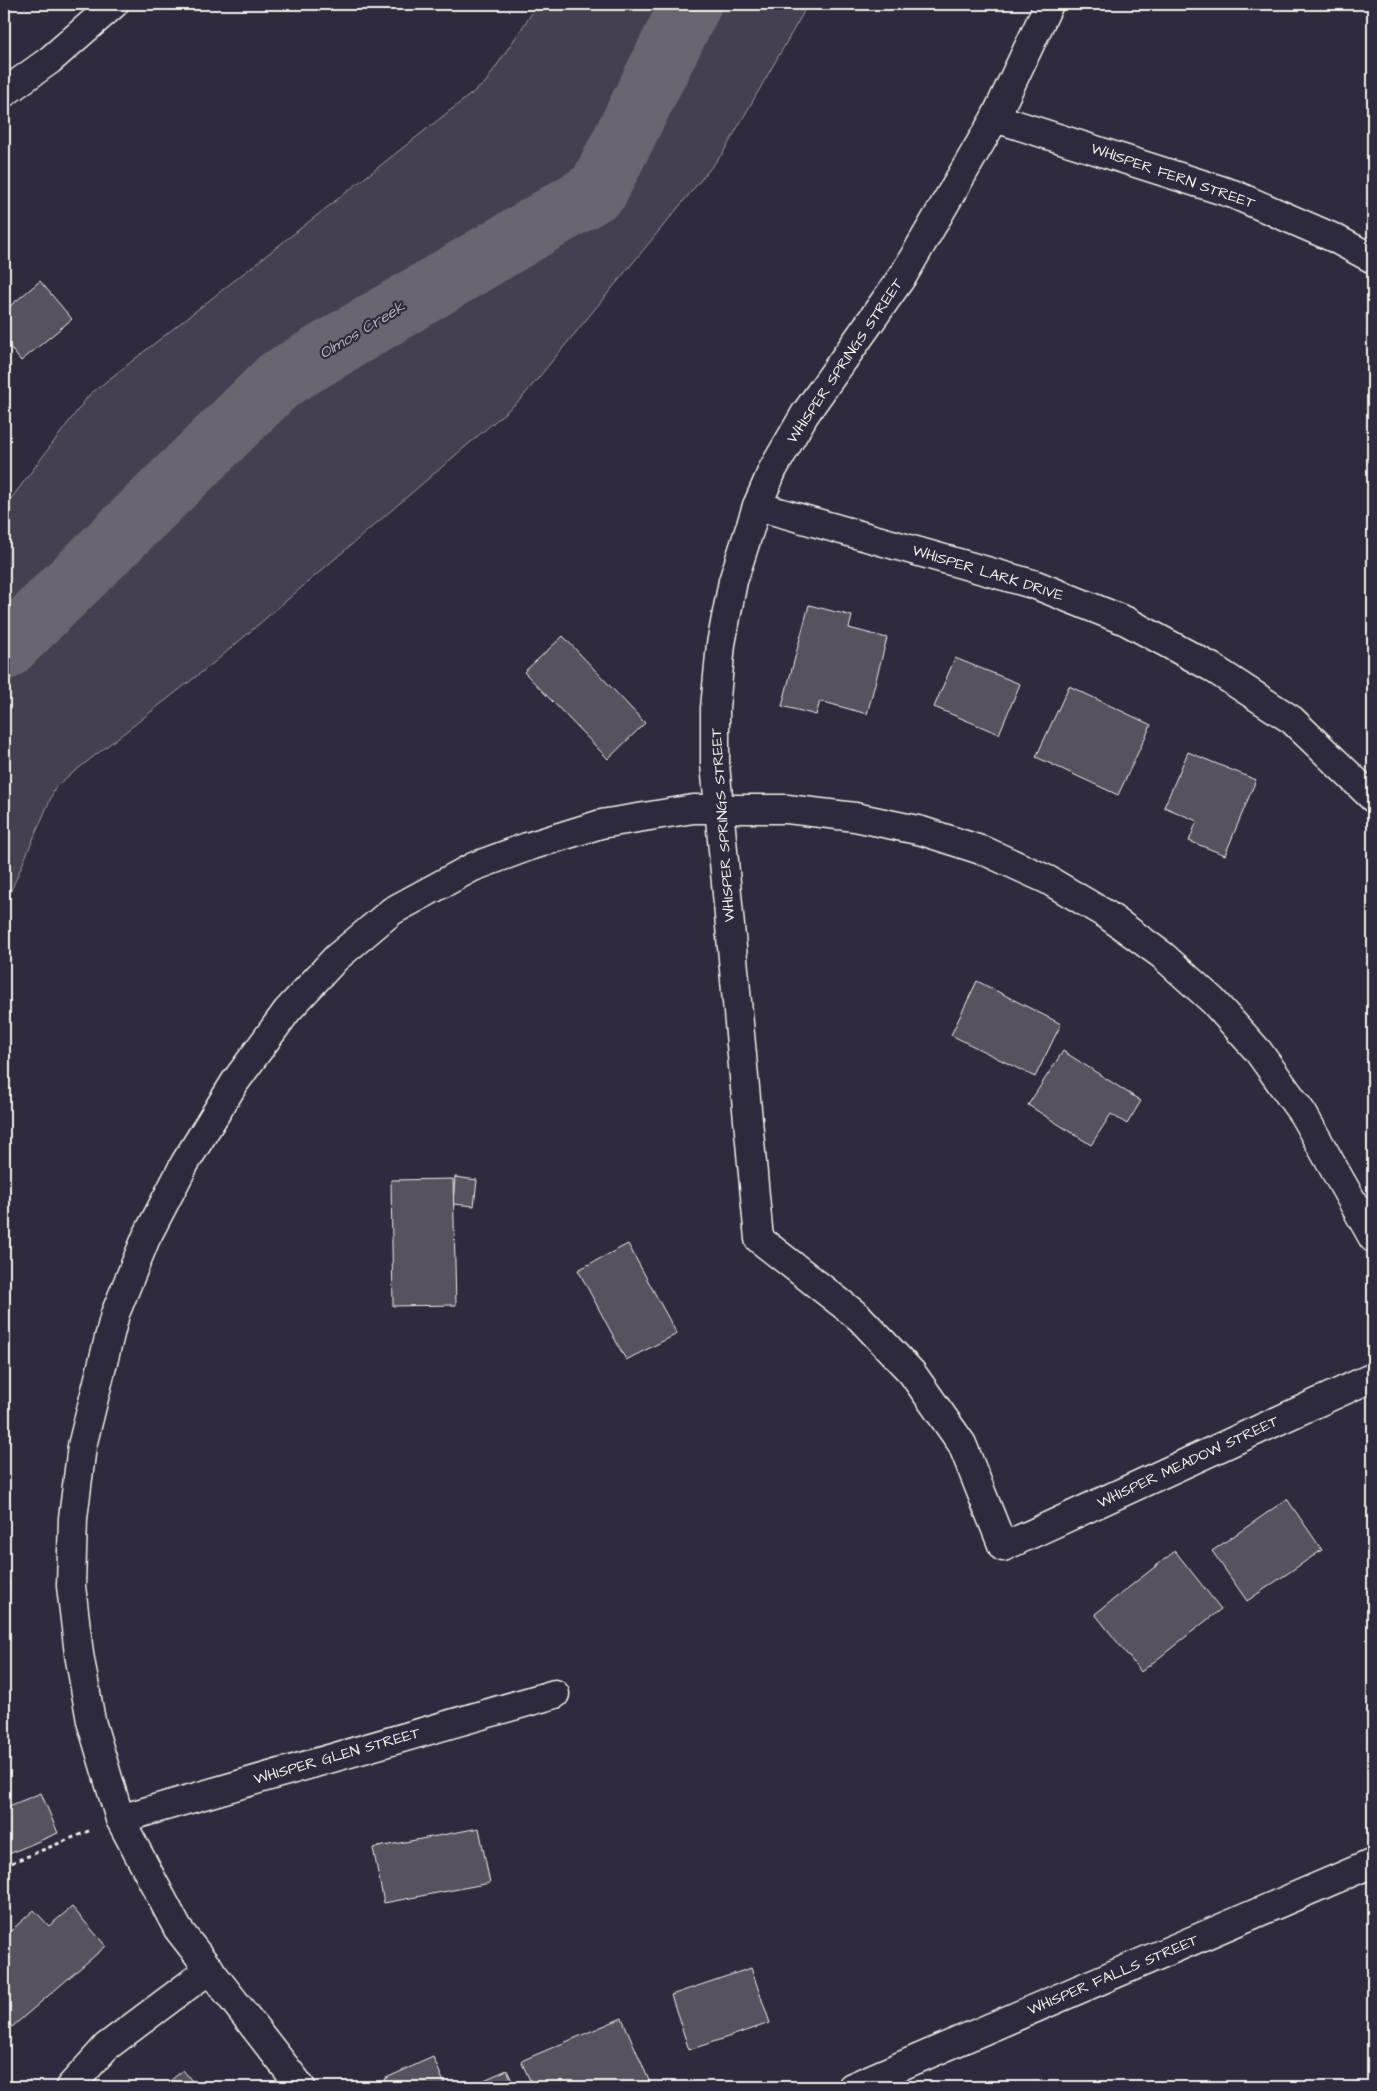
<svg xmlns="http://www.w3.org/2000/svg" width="1377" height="2091" viewBox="0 0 1377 2091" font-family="'Architects Daughter',sans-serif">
<rect width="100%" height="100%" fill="#2f2a3d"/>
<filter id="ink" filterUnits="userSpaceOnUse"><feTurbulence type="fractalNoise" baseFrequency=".02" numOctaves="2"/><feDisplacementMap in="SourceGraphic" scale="10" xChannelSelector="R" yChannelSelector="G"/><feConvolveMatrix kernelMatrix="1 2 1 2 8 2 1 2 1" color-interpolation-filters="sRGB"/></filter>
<g filter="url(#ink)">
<polygon fill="#454050" stroke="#9c989c" points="538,4 806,4 802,15 723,153 521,399 216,661 56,786 7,900 4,913 4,508 89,395 485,83"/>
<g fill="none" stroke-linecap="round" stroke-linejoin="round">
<polyline stroke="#6a6670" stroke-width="61" points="4,650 279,380 598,190 691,4"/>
</g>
<g fill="#56525f" stroke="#f4f1e8">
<polygon points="40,281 72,319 21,361 4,340 4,311"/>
<polygon points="809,605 852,616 849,628 887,638 867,714 820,701 816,715 782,706"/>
<polygon points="563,636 645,723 608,759 524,672"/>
<polygon points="955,658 1020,684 999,734 934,707"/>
<polygon points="1069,686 1151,725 1118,795 1036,757"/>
<polygon points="1188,752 1256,780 1225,855 1189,841 1197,821 1164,807"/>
<polygon points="977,981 1061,1024 1035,1077 951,1035"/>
<polygon points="1063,1051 1141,1101 1127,1124 1111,1114 1091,1145 1028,1105"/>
<polygon points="455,1177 477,1180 474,1206 453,1204"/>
<polygon points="453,1179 456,1305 393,1306 391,1180"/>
<polygon points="628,1244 677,1334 626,1360 578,1270"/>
<polygon points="1287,1499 1322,1550 1247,1601 1212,1551"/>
<polygon points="1175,1551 1221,1609 1141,1672 1095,1614"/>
<polygon points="4,1580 9,1580 8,1645 4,1645"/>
<polygon points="41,1793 58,1833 4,1856 4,1808"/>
<polygon points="479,1828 490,1883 384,1903 373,1848"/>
<polygon points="72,1907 106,1946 12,2027 4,2017 4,1937 34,1910 49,1926"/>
<polygon points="751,1968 770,2023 689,2050 671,1995"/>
<polygon points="622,2018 651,2085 645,2087 533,2087 521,2061"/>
<polygon points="433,2057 446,2087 387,2087 384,2079"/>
<polygon points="183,2070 197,2087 163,2087"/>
<polygon points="507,2070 515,2087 468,2087"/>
</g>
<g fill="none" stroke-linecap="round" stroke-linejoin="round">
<defs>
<g id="minor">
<polyline points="1049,4 995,118 904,274 805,414 773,469 757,506 733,581 721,644 715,708 715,764 759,1239 860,1318 912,1373 962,1444 1003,1547 1373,1377"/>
<polyline points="4,93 50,60 114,4"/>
<polyline points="995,118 1233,194 1334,238 1373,259"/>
<polyline points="757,506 1036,585 1126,621 1211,667 1292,720 1373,798"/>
<polyline points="120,1819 555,1694"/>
<polyline points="70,2087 106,2047 210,1969"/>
<polyline points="301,2087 178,1929 120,1819 91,1721 79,1654 71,1586 73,1518 82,1446 115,1314 146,1238 185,1163 235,1082 287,1011 336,958 392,911 473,867 527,847 601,824 693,809 787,809 855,817 922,831 987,852 1048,880 1107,915 1162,955 1213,1001 1258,1051 1303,1114 1373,1238"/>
<polyline points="852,2087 1373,1863"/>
</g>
</defs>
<use href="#minor" stroke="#f4f1e8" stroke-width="31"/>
<polyline stroke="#f4f1e8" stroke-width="3" stroke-dasharray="4 4" stroke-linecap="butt" points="4,1866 91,1830"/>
<use href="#minor" stroke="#2f2a3d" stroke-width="28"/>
</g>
</g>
<g text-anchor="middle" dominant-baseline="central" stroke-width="4.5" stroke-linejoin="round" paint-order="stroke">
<g font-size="15" fill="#f4f1e8" stroke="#2f2a3d">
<text transform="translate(1173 176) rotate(19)">WHISPER FERN STREET</text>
<text transform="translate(845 361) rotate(-56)">WHISPER SPRINGS STREET</text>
<text transform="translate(988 573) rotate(17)">WHISPER LARK DRIVE</text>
<text transform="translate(723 825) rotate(-94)">WHISPER SPRINGS STREET</text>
<text transform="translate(1188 1462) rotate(-25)">WHISPER MEADOW STREET</text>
<text transform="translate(337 1756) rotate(-16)">WHISPER GLEN STREET</text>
<text transform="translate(1113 1975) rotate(-23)">WHISPER FALLS STREET</text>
</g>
<g font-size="16" font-style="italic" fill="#b6b2b2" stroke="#2f2a3d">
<text transform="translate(362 330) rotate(-31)">Olmos Creek</text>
</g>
</g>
<rect width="1377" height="2091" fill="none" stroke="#2f2a3d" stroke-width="20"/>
<rect x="10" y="10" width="1357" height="2071" fill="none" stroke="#f4f1e8" stroke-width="2" filter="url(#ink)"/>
</svg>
